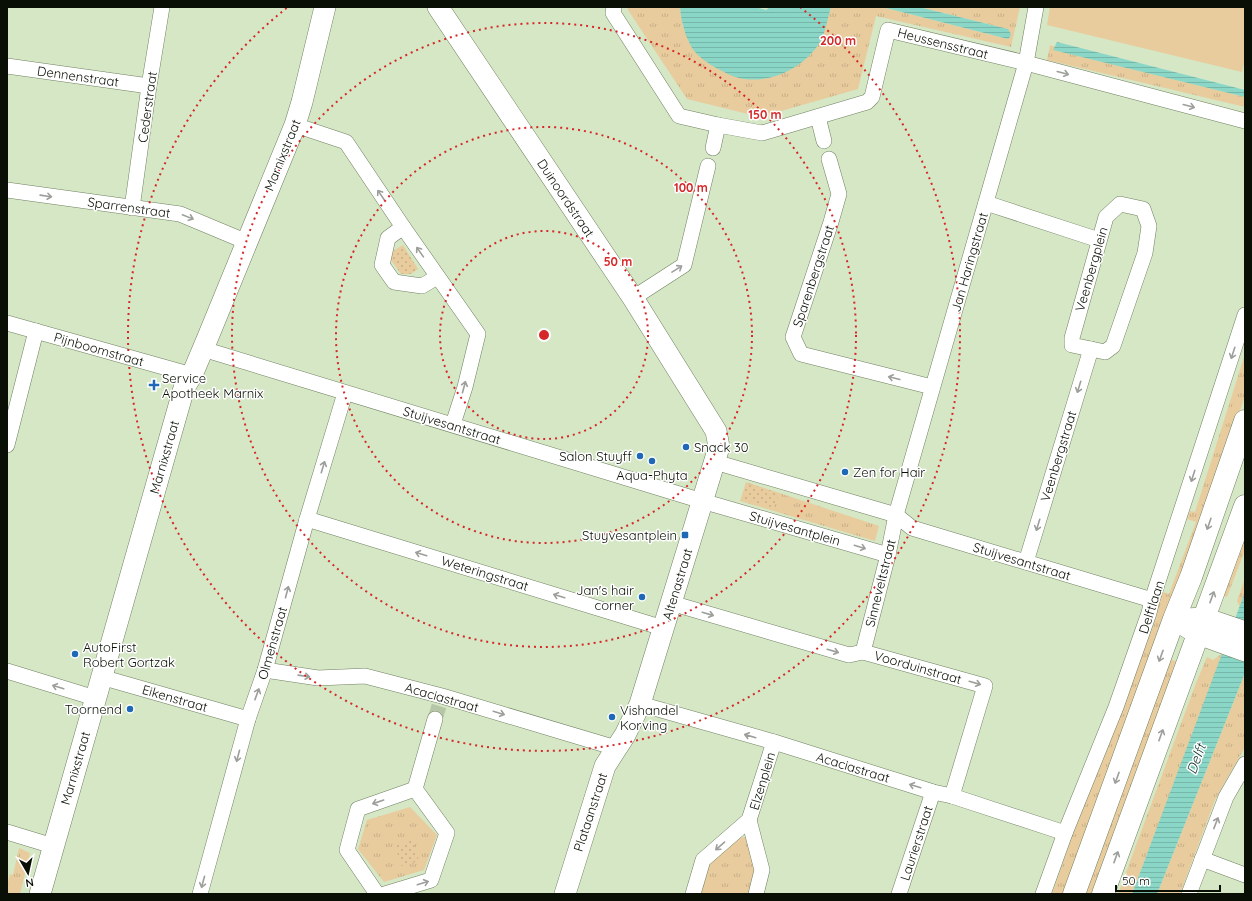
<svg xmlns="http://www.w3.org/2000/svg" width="1252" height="901" viewBox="0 0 1252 901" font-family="Quicksand,sans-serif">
<defs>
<pattern id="grass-tufts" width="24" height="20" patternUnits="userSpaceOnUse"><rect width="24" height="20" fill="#e9cc9d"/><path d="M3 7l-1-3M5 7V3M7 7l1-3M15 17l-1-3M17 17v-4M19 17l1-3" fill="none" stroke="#c6ae86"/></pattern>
<pattern id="park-dots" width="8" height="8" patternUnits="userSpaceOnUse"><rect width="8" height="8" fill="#e9cc9d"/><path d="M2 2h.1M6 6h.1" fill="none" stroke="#c6ae86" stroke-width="1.8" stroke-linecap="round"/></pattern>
<pattern id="water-rules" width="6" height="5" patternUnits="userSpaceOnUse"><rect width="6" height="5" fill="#8bd7c7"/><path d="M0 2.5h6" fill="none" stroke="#77b7a9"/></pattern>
</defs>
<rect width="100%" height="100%" fill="#d5e7c5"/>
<g fill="url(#grass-tufts)">
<polygon points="628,7 680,7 683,27 693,48 709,64 821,41 831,7 882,7 1008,39 992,25 919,7 1020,7 1011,47 876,16 858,89 760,117 687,99 628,10"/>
<polygon points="1050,45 1055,47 1054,50 1245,97 1245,107 1047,60"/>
<polygon points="1245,354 1245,396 1228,446 1064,894 1052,894 1073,834 1157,616 1157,606 1160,591 1169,594 1196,522 1187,519 1190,511 1195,512"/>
<polygon points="746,482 879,526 875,541 740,501"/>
<polygon points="1245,536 1245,550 1227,597 1223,596"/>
<polygon points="1245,578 1245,592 1240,607 1237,601"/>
<polygon points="1223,653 1132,894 1118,894 1196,683 1207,657 1213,660"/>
<polygon points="1169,659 1179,662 1095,894 1083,894"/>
<polygon points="1245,673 1245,747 1215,800 1180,894 1157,894"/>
<polygon points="410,807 437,835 424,870 384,882 358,849 367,820"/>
<polygon points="748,836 755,853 753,894 699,894 708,863 730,841"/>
<polygon points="19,848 30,853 20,894 7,894 7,885 10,874 13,875"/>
</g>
<g fill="url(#park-dots)">
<polygon points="403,245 418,269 411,274 401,274 391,260 393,251"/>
<polygon points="746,483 779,493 774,508 742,499"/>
<polygon points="413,840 419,861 401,866 395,845"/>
</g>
<polygon fill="#e9cc9d" points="1050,7 1245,7 1245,59 1242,72 1047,25"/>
<g fill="url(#water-rules)">
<path d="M680,7H755L766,10L770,7H831C828,17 825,34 820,42C805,67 773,83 744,79C735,78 726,73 718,69C709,64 698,57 692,48C685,36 681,21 680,7Z"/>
<polygon points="882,7 919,7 1008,29 1011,34 1010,37 1008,39"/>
<polygon points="1057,42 1245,90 1245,97 1053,50"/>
<polygon points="1245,592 1245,673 1157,894 1132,894"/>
</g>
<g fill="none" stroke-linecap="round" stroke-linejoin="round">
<polyline stroke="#b6c7a8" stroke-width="15" stroke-dasharray="15 8" stroke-linecap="butt" points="435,719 439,706"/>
<defs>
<g id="street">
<polyline points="614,7 613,13 679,116 718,125 762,133 867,102 872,97 888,30 1026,63 1245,121"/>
<polyline points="7,66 149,86"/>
<polyline points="818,117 824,141"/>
<polyline points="295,125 346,142 403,227 478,334 465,387 453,424"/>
<polyline points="713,148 718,125"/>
<polyline points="829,159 839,194 831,222 793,337 801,354 932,387"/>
<polyline points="7,190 180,214 247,242"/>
<polyline points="986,203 1099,240"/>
<polygon points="1120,204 1143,209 1149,226 1145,253 1113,346 1105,352 1072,345 1072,338 1106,217"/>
<polyline points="132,208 149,86 162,7"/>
<polyline points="403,227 388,238 382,265 394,282 422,286 437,277"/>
<polyline points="633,298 684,265 708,166"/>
<polyline points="7,323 192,375"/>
<polyline points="203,349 702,501 888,555"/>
<polyline points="7,445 36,331"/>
<polyline points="715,462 896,515 912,528 1152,600"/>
<polyline points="307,519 663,628"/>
<polyline points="1026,562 1091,349"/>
<polyline points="671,603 849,655 863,652 985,686 952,796"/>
<polyline points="863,652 888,555 896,515 1026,63 1036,7"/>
<polyline points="265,670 318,678 365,676 442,696 616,748"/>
<polyline points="7,671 95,698"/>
<polyline points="101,677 248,719"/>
<polyline points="640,704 774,742 933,792 952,796 1065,833"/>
<polyline points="415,789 435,719"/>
<polyline points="749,820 762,870 756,894"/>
<polyline points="7,832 53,846"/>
<polyline points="1202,859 1245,875"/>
<polyline points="200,894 248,719 265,670 307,519 345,393"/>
<polyline points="377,894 347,850 358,809 415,789"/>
<polyline points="385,894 431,880 447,833 415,789"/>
<polyline points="693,894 703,860 749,820 774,742"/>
<polyline points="899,894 933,792"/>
<polyline points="1043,894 1065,833 1116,707 1149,613 1152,600 1245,315"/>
<polyline points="1189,894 1226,797 1245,764"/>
</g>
<g id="secondary">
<polyline points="438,7 633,298 716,431 719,447 640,704 625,735 605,766 565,894"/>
<polyline points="1174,619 1198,634 1245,651"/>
<polyline points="1186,619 1204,618 1245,632"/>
<polyline points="40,894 184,388 192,375 208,337 295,125 302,102 325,7"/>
</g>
<g id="primary">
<polyline points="1074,894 1174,619 1191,577 1245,421"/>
<polyline points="1103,894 1245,506"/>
</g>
</defs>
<use href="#street" stroke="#718162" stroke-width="16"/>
<use href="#secondary" stroke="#718162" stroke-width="22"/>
<use href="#primary" stroke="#718162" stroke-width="23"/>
<use href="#street" stroke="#fff" stroke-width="15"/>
<use href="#secondary" stroke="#fff" stroke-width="21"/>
<use href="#primary" stroke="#fff" stroke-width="22"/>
</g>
<defs><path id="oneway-shaft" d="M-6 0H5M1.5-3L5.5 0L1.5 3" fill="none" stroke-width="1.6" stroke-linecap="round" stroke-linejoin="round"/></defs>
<g stroke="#9d9f9b">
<use href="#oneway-shaft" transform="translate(1063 73) rotate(15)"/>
<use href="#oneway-shaft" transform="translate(1189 106) rotate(15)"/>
<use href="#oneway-shaft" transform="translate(381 195) rotate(-124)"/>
<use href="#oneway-shaft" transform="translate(46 196) rotate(8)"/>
<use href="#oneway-shaft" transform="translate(188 217) rotate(22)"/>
<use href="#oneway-shaft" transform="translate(420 252) rotate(-125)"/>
<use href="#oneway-shaft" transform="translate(677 269) rotate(-32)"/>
<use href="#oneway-shaft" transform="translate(1233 353) rotate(108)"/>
<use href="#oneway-shaft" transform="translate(894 378) rotate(-166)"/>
<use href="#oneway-shaft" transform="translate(464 387) rotate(-75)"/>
<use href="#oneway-shaft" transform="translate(1079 387) rotate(107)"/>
<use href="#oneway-shaft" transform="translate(323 467) rotate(-73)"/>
<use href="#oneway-shaft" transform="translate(1193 476) rotate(108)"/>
<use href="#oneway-shaft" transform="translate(1209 524) rotate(109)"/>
<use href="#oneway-shaft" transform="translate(1038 525) rotate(107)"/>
<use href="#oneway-shaft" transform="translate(860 547) rotate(17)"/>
<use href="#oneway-shaft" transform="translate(421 554) rotate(-163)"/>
<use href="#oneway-shaft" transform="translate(287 592) rotate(-75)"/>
<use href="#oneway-shaft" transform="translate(559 596) rotate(-163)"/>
<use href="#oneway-shaft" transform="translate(1212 597) rotate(-70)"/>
<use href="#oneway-shaft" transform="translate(708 614) rotate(16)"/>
<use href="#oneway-shaft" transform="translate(833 651) rotate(16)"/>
<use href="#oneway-shaft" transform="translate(1161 656) rotate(110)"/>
<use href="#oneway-shaft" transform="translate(304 676) rotate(8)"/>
<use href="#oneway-shaft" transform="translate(975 683) rotate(16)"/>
<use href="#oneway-shaft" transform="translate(58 687) rotate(-163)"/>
<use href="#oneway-shaft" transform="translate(257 694) rotate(-70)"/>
<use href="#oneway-shaft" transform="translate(499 713) rotate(17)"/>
<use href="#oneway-shaft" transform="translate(1161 735) rotate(-70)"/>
<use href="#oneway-shaft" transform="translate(750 736) rotate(-164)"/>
<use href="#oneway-shaft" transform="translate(238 756) rotate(105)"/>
<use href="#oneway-shaft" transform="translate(1117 778) rotate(110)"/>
<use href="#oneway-shaft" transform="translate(915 786) rotate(-163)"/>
<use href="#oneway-shaft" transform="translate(378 802) rotate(161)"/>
<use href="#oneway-shaft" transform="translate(1216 823) rotate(-69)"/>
<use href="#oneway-shaft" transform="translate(720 846) rotate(139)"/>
<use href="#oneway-shaft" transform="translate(1116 857) rotate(-70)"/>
<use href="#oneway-shaft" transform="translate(203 882) rotate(105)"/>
<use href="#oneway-shaft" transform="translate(423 883) rotate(-17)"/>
</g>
<g fill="none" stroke="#d62828" stroke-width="2" stroke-dasharray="2 4">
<circle cx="544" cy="335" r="104"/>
<circle cx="544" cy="335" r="208"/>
<circle cx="544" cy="335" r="312"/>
<path d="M800 7A416 416 0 1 1 288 7"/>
</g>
<g fill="#1e68b7" stroke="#fff" stroke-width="1.5">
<path d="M152 379h4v4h4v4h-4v4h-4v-4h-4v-4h4z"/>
<circle cx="686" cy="447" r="4"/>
<circle cx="640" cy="456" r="4"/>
<circle cx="652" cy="461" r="4"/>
<circle cx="845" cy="472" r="4"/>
<rect x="681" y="531" width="8" height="8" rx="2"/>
<circle cx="642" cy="597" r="4"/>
<circle cx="75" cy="654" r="4"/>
<circle cx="130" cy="709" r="4"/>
<circle cx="612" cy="717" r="4"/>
</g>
<g text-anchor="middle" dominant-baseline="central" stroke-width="3" stroke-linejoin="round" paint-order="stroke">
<g font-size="13" fill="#090f04" stroke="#fff">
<text transform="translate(943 43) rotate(14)">Heussensstraat</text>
<text transform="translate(78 76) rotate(8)">Dennenstraat</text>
<text transform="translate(147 107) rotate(-82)">Cederstraat</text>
<text transform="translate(282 155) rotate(-68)">Marnixstraat</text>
<text transform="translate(566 198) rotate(56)">Duinoordstraat</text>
<text transform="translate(129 207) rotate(8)">Sparrenstraat</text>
<text transform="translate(969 262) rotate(-74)">Jan Haringstraat</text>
<text transform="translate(1091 269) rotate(-74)">Veenbergplein</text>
<text transform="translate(813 276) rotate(-72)">Sparenbergstraat</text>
<text transform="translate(99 349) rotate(16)">Pijnboomstraat</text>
<text transform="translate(452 425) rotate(17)">Stuijvesantstraat</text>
<text transform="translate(1058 456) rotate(-73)">Veenbergstraat</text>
<text transform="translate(164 457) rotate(-74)">Marnixstraat</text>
<text transform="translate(795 528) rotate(16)">Stuijvesantplein</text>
<text transform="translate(1022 561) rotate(17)">Stuijvesantstraat</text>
<text transform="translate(485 573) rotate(17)">Weteringstraat</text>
<text transform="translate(880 583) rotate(-76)">Sinneveltstraat</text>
<text transform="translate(677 584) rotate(-73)">Altenastraat</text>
<text transform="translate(1151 607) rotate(-72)">Delftlaan</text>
<text transform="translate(272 643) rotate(-74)">Olmenstraat</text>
<text transform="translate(918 667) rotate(16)">Voorduinstraat</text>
<text transform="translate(442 697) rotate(16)">Acaciastraat</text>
<text transform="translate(175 698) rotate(16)">Eikenstraat</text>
<text transform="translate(853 767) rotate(17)">Acaciastraat</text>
<text transform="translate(75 768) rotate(-74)">Marnixstraat</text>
<text transform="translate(762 781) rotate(-73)">Elzenplein</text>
<text transform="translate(590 812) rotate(-72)">Plataanstraat</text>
<text transform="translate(916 843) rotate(-72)">Laurierstraat</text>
</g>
<g font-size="13" fill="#090f04" stroke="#fff" text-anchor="start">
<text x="162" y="378">Service<tspan x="162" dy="15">Apotheek Marnix</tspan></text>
<text x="694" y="447">Snack 30</text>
<text x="632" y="456" text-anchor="end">Salon Stuyff</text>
<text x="853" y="472">Zen for Hair</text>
<text x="652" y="475" text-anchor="middle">Aqua-Phyta</text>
<text x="677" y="535" text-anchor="end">Stuyvesantplein</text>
<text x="634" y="590" text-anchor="end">Jan's hair<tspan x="634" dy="15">corner</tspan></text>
<text x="83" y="647">AutoFirst<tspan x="83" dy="15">Robert Gortzak</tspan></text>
<text x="122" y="709" text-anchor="end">Toornend</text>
<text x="620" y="710">Vishandel<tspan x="620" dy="15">Korving</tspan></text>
</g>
<g font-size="14" font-style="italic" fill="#143932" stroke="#fff">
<text transform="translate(1196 759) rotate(-70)">Delft</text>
</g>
</g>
<circle cx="544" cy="335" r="6" fill="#d62828" stroke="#fff" stroke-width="2"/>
<g font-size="12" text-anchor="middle" font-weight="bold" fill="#d62828" stroke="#fff" stroke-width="3" stroke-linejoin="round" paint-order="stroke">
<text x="838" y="45">200 m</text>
<text x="765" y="119">150 m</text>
<text x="691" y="192">100 m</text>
<text x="618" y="266">50 m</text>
</g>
<rect width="1252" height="901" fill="none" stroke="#090f04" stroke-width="16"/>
<g transform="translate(28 873) rotate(171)" stroke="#ffffff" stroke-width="3" paint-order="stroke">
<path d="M0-3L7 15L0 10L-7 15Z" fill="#090f04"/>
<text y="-6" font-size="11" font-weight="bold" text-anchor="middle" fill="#090f04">N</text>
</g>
<path d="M1116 885v6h104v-6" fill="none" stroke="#090f04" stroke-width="2"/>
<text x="1122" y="885" font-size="12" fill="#090f04" stroke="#ffffff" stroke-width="3" paint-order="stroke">50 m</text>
</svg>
